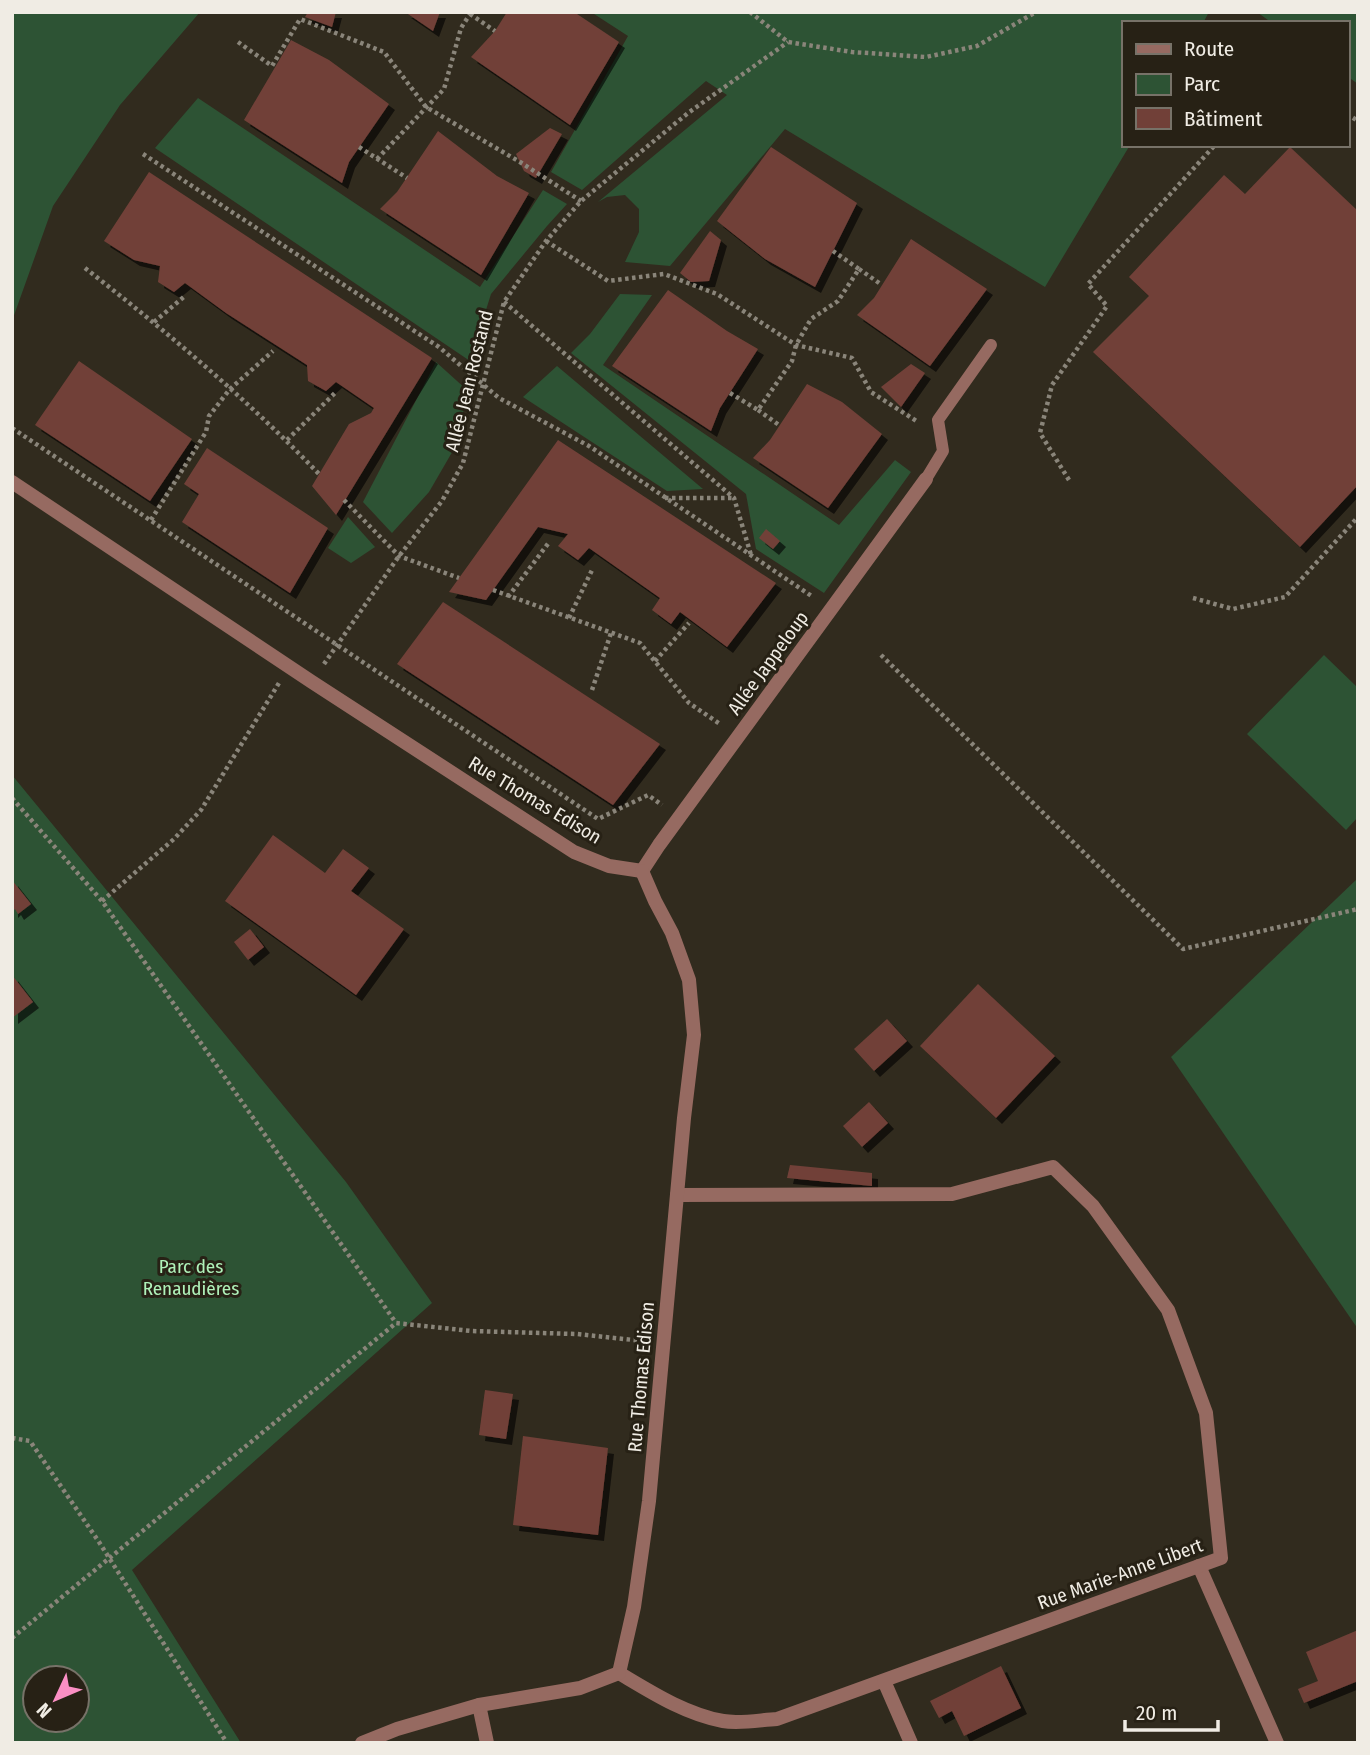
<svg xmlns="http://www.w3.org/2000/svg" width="1370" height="1755" viewBox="0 0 1370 1755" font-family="'Fira Sans Condensed',sans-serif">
<defs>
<filter id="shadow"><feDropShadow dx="6" dy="6" stdDeviation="0" flood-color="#0009"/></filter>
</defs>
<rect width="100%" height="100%" fill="#312b1e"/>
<g fill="#2d5334" fill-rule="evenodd">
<polygon points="12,12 200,12 120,105 53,206 12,321"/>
<polygon points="591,12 1209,12 1203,23 1123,23 1123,145 1130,145 1045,287 785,129 670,266 625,262 639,232 639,209 625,195 607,197 598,202 727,95 706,81 582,190 551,172 628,36"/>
<polygon points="1257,12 1358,12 1358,84 1347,76 1347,23 1272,23"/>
<polygon points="198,98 480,287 543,190 567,204 547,226 491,294 470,361 155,148"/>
<polygon points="620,294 652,295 603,365 839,525 895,460 911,472 824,593 756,549 746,494 571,353 590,334"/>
<polygon points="436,362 467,390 458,442 429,492 392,533 363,502"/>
<polygon points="557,366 703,489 667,491 523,397"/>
<polygon points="348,517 375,547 351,563 328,548"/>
<polygon points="1324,655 1358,688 1358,817 1346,830 1247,734"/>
<path d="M12,775L346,1182L432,1303L132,1570L241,1743H12ZM35,1678H77V1720H35Z"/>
<polygon points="1358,878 1358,1329 1171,1057"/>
</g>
<g fill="#714038" filter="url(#shadow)">
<polygon points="308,12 336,12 332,27 305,17"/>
<polygon points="405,12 440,12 433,31"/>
<polygon points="507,12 574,12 619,42 570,125 471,57 495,31"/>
<polygon points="291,40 329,60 389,104 349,162 342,183 244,120"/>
<polygon points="550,128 562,134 536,178 524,171 516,154"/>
<polygon points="438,131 497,176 529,193 481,275 380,209 397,192"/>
<polygon points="771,147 857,203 815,287 765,259 717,221"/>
<polygon points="1290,147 1358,211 1358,485 1300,547 1093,352 1149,296 1129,277 1224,175 1245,194"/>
<polygon points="149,172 432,358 336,515 312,486 349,424 371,413 374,408 336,382 326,391 308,381 307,365 226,313 185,283 174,292 158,282 160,266 134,260 104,241"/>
<polygon points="710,231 721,240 709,281 691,282 680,273"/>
<polygon points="911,239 987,289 930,366 857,315 874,298"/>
<polygon points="668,290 727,331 758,349 720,408 711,431 612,366"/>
<polygon points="79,361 192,439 150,501 35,425"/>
<polygon points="911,364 925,373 901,407 881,387"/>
<polygon points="807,384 842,402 882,434 828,508 753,458 770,440"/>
<polygon points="558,440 776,583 727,647 680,612 671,624 652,610 660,598 589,548 578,560 558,546 568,534 538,527 486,600 449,592"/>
<polygon points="207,448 328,528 290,593 182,522 199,494 184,484"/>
<polygon points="766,529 780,541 773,549 759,538"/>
<polygon points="443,602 660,744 613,805 397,664"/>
<polygon points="273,835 325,873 343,849 369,868 351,891 404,929 356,995 225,901"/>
<polygon points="12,880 31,904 18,914 15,909 12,912"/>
<polygon points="250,929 264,947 248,960 234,942"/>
<polygon points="12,975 33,1002 12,1018"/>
<polygon points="978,984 1055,1056 996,1118 920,1046"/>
<polygon points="887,1019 907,1041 874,1071 854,1049"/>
<polygon points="869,1102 888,1123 862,1147 843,1126"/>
<polygon points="790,1165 872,1173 872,1186 787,1178"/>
<polygon points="485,1390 513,1394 506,1439 479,1435"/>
<polygon points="523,1436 608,1448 598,1535 513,1525"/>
<polygon points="1358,1630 1358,1681 1304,1703 1298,1689 1318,1681 1306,1652"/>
<polygon points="1001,1666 1021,1708 964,1736 952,1711 939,1718 930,1701"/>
</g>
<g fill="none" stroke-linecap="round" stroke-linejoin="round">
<g stroke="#8a857a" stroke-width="4.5" stroke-dasharray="3.5 3.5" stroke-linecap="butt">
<polyline points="750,12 788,42 852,52 926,57 977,46 1036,12"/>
<polyline points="470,14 495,31"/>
<polyline points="238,42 272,66 300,19 384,52 426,107 520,162 581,201"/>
<polyline points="1347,114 1358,121"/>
<polyline points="359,147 407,178"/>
<polyline points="143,154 439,347 499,398 589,446 813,597"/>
<polyline points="377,159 444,89 461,28 470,14"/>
<polyline points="546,241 608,281 664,274 717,294 796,345 852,358 871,392 918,422"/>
<path d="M85,268C167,332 247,399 319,474"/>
<polyline points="859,269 882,285"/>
<polyline points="504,302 734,498 751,555"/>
<polyline points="154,322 186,295"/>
<polyline points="730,393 758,410 792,361 796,345 811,319 838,301 859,269 833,251"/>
<polyline points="758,410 779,425"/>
<polyline points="12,428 598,819 648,795 662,805"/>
<polyline points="287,440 335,393"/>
<polyline points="1069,480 1040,433 1052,385 1107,306 1088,284 1215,145"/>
<polyline points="665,498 733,498"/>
<polyline points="344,500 399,556 459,578"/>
<polyline points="151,520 206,432 209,416 230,389 273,351"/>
<polyline points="493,590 640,643 689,703 720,724"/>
<polyline points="508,597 550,541"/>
<polyline points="1193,598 1233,609 1285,597 1358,517"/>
<polyline points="569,618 593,568"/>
<polyline points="881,655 1183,949 1358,909"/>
<polyline points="655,661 689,623"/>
<polyline points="324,664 399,556 442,501 463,463 504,302 546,241 581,201 688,113 788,42"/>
<polyline points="592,690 611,633"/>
<polyline points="12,798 102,901 396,1323"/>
<polyline points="102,901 174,839 201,810 279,683"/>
<polyline points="12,1438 30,1441 99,1542 227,1743"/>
<polyline points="12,1638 396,1323 471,1331 577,1334 643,1341"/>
</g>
<polyline stroke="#966a61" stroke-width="12" points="926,479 943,451 938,420 991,345"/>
<g stroke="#966a61" stroke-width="14">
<polyline points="12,482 312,682 574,852 609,866 642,871"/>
<polyline points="642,871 659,845 926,479"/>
<polyline points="1199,1566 1277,1743"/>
<path d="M619,1673C651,1692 685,1714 723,1721C739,1724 760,1720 777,1719L1221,1558L1206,1413L1168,1310L1093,1206L1053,1167L952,1194L677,1195"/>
<polyline points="619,1673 634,1607 649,1501 684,1118 694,1035 689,980 672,933 655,901 642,871"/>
<polyline points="884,1681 911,1743"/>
<polyline points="479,1705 487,1743"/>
<polyline points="362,1743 397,1729 479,1705 580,1688 619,1673"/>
</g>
</g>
<g text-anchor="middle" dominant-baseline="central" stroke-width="6" stroke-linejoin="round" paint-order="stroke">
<g font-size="19" fill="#f0ece4" stroke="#272115">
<text transform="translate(469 381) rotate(-76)">Allée Jean Rostand</text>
<text transform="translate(768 663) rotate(-54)">Allée Jappeloup</text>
<text transform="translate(535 800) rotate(31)">Rue Thomas Edison</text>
<text transform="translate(641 1377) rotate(-85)">Rue Thomas Edison</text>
<text transform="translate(1120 1574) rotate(-20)">Rue Marie-Anne Libert</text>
</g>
<g font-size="19" fill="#aff1b9" stroke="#272115">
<text x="191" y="1266">Parc des<tspan x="191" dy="22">Renaudières</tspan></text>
</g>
</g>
<rect width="1370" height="1755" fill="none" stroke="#f0ece4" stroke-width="28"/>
<rect x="1122" y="21" width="228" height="126" fill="#272115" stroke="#777268" stroke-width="2"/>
<rect x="1136" y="44" width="35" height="10" fill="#966a61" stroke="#777268" stroke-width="2"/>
<text x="1184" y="56" font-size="21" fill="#f0ece4">Route</text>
<rect x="1136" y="74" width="35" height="21" fill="#2d5334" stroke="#777268" stroke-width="2"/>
<text x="1184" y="91" font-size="21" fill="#f0ece4">Parc</text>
<rect x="1136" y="108" width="35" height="21" fill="#714038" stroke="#777268" stroke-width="2"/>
<text x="1184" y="126" font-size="21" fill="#f0ece4">Bâtiment</text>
<g transform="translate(56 1699) rotate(226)"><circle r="33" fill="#272115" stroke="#777268" stroke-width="2"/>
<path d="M0-5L12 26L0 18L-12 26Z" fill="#fb8fc4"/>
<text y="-10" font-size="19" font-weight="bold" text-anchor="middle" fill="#f0ece4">N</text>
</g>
<path d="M1125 1720v10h93v-10" fill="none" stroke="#f0ece4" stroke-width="3.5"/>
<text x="1136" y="1720" font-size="21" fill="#f0ece4" stroke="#272115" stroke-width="5" paint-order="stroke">20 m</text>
</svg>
